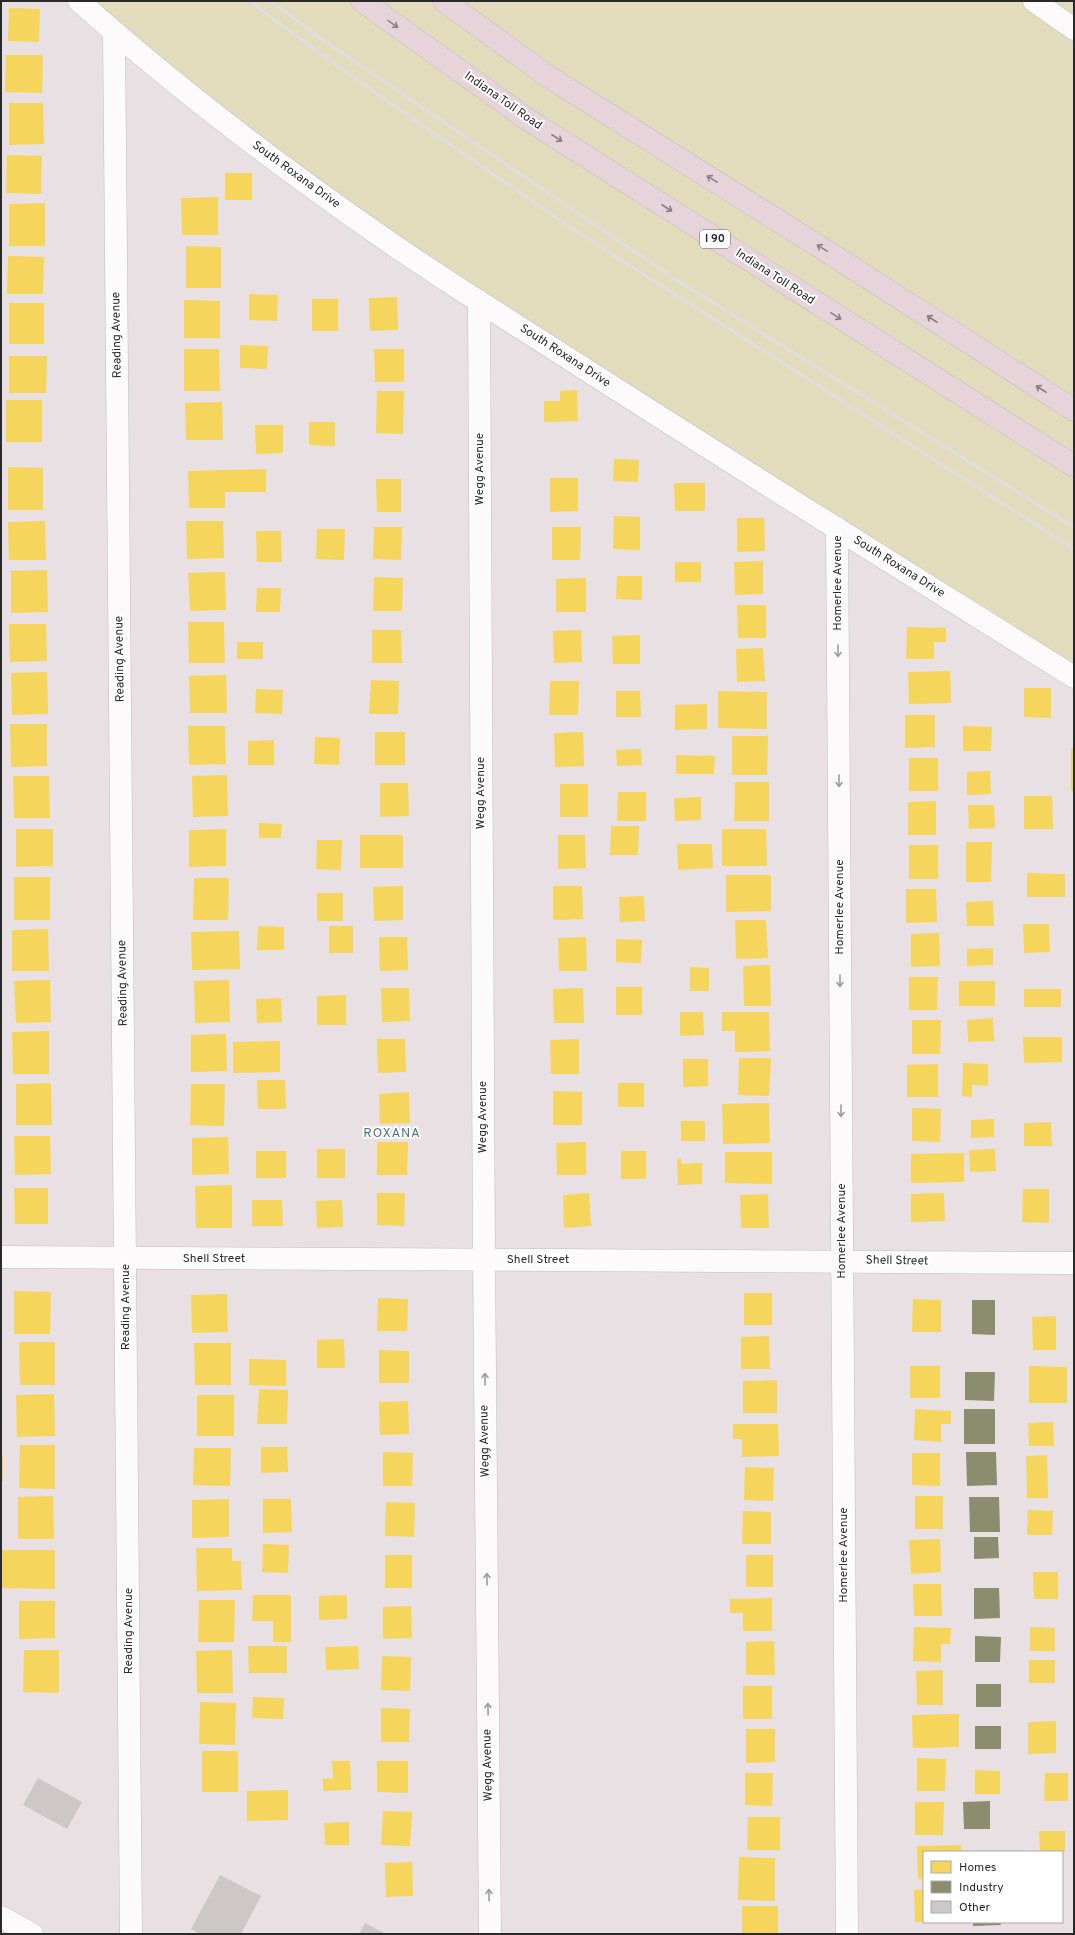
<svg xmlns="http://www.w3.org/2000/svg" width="1075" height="1935" viewBox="0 0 1075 1935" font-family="Overpass,sans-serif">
<rect width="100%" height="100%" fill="#e8e0e2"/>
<polygon fill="#e2dbbc" points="79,1 1074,1 1074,677 479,301"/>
<g fill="#f6d55c">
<polygon points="9,8 40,9 39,42 8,41"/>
<polygon points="6,55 43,55 42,93 5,92"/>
<polygon points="9,103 43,103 44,144 9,145"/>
<polygon points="7,155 42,156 41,194 6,193"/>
<rect x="225" y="173" width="27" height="27"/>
<polygon points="218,197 218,235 182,235 181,198"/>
<polygon points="45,203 45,246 9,246 9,204"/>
<polygon points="186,246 221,247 221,288 186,288"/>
<polygon points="8,256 44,257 43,294 7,294"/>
<polygon points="249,294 278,295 277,321 249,320"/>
<polygon points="397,297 398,330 370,331 369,298"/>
<rect x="312" y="299" width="26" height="32"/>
<polygon points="184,300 220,301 220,338 184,338"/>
<rect x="9" y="303" width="35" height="41"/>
<polygon points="240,345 268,346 267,369 240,368"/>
<polygon points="184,349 219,349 220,391 184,391"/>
<polygon points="374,349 404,349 404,382 375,382"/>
<polygon points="9,356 47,356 46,393 9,393"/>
<polygon points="577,390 578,421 544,422 544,401 560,401 560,391"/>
<polygon points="377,391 404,391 403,434 376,433"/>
<rect x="6" y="400" width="36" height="42"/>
<polygon points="222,402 223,440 186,440 185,403"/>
<polygon points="309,422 335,422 335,446 309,445"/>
<polygon points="255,425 283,425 283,453 256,454"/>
<polygon points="614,459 639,460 638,482 613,481"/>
<polygon points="8,467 43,468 43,510 8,510"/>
<polygon points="266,469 266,492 225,492 225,508 189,508 188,471"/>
<polygon points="550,478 578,478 578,511 550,512"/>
<polygon points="376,479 401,479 401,512 377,512"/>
<polygon points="674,483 705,483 705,511 675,511"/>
<polygon points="614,516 640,517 640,550 613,549"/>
<polygon points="737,518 764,518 765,551 737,552"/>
<polygon points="45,521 46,560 9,560 8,522"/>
<polygon points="186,521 223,521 224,558 187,559"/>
<polygon points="374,527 402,527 401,560 373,559"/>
<polygon points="552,527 581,527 580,560 552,560"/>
<polygon points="317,529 345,529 344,560 316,559"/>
<polygon points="256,531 281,531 282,562 257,562"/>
<polygon points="763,561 763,594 735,595 734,562"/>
<rect x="675" y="562" width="26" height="20"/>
<polygon points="47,570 48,612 11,613 11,571"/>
<polygon points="225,572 226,610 190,611 188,573"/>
<polygon points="617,576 642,576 642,600 616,599"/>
<polygon points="374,577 403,578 402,611 373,611"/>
<polygon points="586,578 586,612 556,612 556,579"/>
<polygon points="257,588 281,588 280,612 256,612"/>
<polygon points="737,605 766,605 766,638 738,638"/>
<polygon points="188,622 224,622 225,663 189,663"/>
<polygon points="9,624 46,624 47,661 10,662"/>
<polygon points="907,627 946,628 946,642 934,642 934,659 906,659"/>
<polygon points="372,630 401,630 402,663 372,663"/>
<polygon points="581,630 582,662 554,663 553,631"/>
<polygon points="640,635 640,664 613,664 612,636"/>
<rect x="237" y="642" width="26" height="17"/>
<polygon points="763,648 765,681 737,682 736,649"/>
<polygon points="950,671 951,703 909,704 908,672"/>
<polygon points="47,672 48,714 12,715 11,673"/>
<polygon points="226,675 227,713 190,713 189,676"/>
<polygon points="371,680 399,681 398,714 369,714"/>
<polygon points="550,681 579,681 578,715 549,715"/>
<polygon points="1024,688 1051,688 1051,718 1024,717"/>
<polygon points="256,689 283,690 282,714 255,713"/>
<polygon points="616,691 640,691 641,717 616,717"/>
<polygon points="718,691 767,692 767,729 718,728"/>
<polygon points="707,704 707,729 675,730 675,705"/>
<polygon points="905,715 935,715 935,747 905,748"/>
<polygon points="10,724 47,724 47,766 11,767"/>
<polygon points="188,726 225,726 226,764 189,765"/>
<polygon points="963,726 992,727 991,751 963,751"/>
<rect x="375" y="732" width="30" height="33"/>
<polygon points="583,732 584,766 555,767 554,733"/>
<polygon points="732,736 768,736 767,775 732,775"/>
<polygon points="315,737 340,738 339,765 314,764"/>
<polygon points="274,740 274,765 248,765 248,741"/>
<rect x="1071" y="748" width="3" height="43"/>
<polygon points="641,749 642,765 617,766 616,750"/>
<polygon points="676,755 715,756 714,774 676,774"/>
<rect x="909" y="758" width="29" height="33"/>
<polygon points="990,771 991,794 967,795 967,772"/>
<polygon points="227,775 228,816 193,817 192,776"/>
<polygon points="13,776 49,776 50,818 14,818"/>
<polygon points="735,782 769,782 769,821 734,821"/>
<polygon points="380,783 408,783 409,816 380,817"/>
<rect x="560" y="784" width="28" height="33"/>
<polygon points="618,792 646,792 646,821 617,821"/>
<polygon points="1024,796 1052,796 1053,829 1024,829"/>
<polygon points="701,797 701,820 675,821 674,798"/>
<polygon points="936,801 936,835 908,835 908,802"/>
<polygon points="968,805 994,805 995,828 969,829"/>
<polygon points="259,823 282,824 281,838 259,838"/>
<polygon points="611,826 639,826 638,855 610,855"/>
<polygon points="16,829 53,829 53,866 16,867"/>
<polygon points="226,829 226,866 189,867 189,830"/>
<polygon points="722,829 766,829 767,866 722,866"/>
<rect x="360" y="835" width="43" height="33"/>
<polygon points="558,835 585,835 586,868 558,869"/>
<polygon points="317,840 342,840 341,870 316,869"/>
<polygon points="966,842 992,842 991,882 966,882"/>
<polygon points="677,844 712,844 713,868 678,870"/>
<rect x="909" y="845" width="29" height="34"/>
<polygon points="1027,873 1065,874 1065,897 1027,897"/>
<polygon points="726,875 771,875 771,911 726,912"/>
<rect x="14" y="877" width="36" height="43"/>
<polygon points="194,878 229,878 228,920 193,920"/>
<polygon points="403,886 403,920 374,921 373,887"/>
<polygon points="553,886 582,886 583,919 553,920"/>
<polygon points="906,889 936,889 937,922 906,923"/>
<rect x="317" y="893" width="26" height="28"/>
<polygon points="644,896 645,921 620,922 619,897"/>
<polygon points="993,901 994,926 967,926 966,902"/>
<polygon points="735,920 766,920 768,958 736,959"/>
<polygon points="1023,924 1049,924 1050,952 1024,953"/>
<polygon points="258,926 284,927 284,950 257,950"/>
<rect x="329" y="926" width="24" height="27"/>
<polygon points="48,929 49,971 12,971 12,930"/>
<polygon points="239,931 240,969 192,970 191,932"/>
<polygon points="939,933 940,966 911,967 911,934"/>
<polygon points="379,937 407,937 408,970 380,971"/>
<polygon points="586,937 587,971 559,971 558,938"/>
<polygon points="616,939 642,940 641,963 616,962"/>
<polygon points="993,948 993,965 967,966 967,949"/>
<polygon points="770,965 771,1006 744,1006 743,966"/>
<polygon points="690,967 709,968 709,991 690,991"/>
<polygon points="909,977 938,977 937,1010 909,1010"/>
<polygon points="50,980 51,1022 16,1023 14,981"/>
<polygon points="229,980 230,1022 195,1023 194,981"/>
<rect x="959" y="981" width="36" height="25"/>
<rect x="616" y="987" width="26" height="28"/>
<polygon points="381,988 409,988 410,1021 382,1022"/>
<polygon points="583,988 584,1023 554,1023 553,989"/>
<rect x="1024" y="989" width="37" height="18"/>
<polygon points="346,995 346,1025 317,1025 317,996"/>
<polygon points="281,998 282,1022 257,1023 256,999"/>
<polygon points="680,1012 703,1012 704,1035 680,1036"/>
<polygon points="722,1012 769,1012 770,1051 735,1052 735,1031 722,1031"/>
<polygon points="993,1018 994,1041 968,1042 967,1020"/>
<polygon points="912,1020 941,1020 940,1054 912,1054"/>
<polygon points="49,1031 49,1074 13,1074 12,1032"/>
<polygon points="226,1034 227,1071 191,1072 191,1035"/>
<polygon points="1023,1037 1062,1037 1062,1062 1024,1063"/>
<polygon points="377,1039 405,1039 406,1072 378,1073"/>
<polygon points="579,1039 579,1074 551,1074 550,1040"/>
<polygon points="280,1041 280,1072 233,1073 233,1042"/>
<polygon points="739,1058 771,1058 769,1096 738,1095"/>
<polygon points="683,1059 708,1059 708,1086 683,1087"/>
<polygon points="963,1063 988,1064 988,1086 972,1085 972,1097 962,1096"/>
<polygon points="938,1064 938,1097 907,1097 907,1065"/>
<polygon points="257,1080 285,1080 286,1109 258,1109"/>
<polygon points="51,1083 52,1125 16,1125 16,1084"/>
<rect x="618" y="1083" width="26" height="24"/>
<polygon points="191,1084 225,1084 224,1126 190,1125"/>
<polygon points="553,1091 582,1092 582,1125 553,1125"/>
<polygon points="409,1092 410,1123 380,1124 379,1094"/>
<polygon points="769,1103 770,1143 723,1144 722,1104"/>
<polygon points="912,1108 941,1109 940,1142 912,1141"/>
<polygon points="994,1119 994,1137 971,1138 971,1120"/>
<rect x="681" y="1121" width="24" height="20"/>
<polygon points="1051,1122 1052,1146 1024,1146 1024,1123"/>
<polygon points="14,1136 50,1136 51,1174 15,1175"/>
<polygon points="228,1137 229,1174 192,1175 192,1138"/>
<polygon points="377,1142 408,1142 407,1175 377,1175"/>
<polygon points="586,1142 586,1175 557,1175 556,1143"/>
<rect x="317" y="1149" width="28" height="29"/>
<polygon points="995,1149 996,1171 970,1172 969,1150"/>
<rect x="256" y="1151" width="30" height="27"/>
<rect x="621" y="1151" width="25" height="28"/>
<polygon points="725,1152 772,1152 772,1184 725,1183"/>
<polygon points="964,1153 964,1182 911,1183 911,1154"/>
<polygon points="677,1159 681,1159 682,1164 702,1163 702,1184 678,1185"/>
<polygon points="232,1185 232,1228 196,1228 195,1186"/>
<polygon points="14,1188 48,1188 48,1224 15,1224"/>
<polygon points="1023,1189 1049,1189 1049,1223 1022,1222"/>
<polygon points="377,1193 405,1193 404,1226 377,1225"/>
<polygon points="589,1193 591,1226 564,1228 563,1195"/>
<polygon points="944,1193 945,1221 911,1222 911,1194"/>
<polygon points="768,1194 769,1228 741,1228 740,1195"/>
<polygon points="252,1200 282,1200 283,1226 252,1226"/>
<polygon points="342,1200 343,1227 317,1228 316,1201"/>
<polygon points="14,1291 51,1292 50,1334 14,1334"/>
<rect x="744" y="1293" width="28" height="32"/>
<polygon points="227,1294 228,1332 192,1333 191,1295"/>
<polygon points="378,1298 408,1299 407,1331 377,1331"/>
<polygon points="913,1299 941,1300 941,1332 912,1332"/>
<polygon points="1056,1316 1056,1350 1033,1350 1032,1317"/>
<polygon points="769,1336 770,1369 741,1369 741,1337"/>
<polygon points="344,1339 345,1368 317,1368 317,1340"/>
<polygon points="19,1342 55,1342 55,1385 20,1385"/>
<polygon points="194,1343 231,1343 231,1385 195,1385"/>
<polygon points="379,1350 409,1351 409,1383 379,1383"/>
<polygon points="249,1359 286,1360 286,1386 249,1385"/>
<rect x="910" y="1366" width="30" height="32"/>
<polygon points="1029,1366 1067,1367 1067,1403 1029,1403"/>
<polygon points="777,1380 777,1413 743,1413 743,1381"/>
<polygon points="259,1389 288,1390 287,1424 257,1424"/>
<polygon points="54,1394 55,1436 17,1437 16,1395"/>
<rect x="197" y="1395" width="37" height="41"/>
<polygon points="408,1401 409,1434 380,1435 379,1402"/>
<polygon points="915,1409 951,1411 951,1424 941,1424 941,1442 914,1440"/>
<polygon points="1053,1422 1054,1446 1029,1446 1028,1423"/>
<polygon points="733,1424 778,1424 779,1456 742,1457 742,1439 733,1439"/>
<polygon points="20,1445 55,1445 55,1489 19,1488"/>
<polygon points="261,1447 287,1447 288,1472 261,1473"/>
<polygon points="194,1448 231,1448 230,1486 193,1485"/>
<polygon points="383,1452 413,1453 412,1486 383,1486"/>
<polygon points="912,1453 940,1453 940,1486 912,1485"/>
<polygon points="1047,1455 1048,1498 1027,1498 1026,1456"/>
<rect x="1" y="1456" width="2" height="25"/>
<polygon points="745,1467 774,1468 773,1501 744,1500"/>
<polygon points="53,1496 54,1539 18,1539 18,1497"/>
<rect x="915" y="1496" width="28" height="33"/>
<polygon points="229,1499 229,1537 192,1538 192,1500"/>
<polygon points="263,1499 291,1499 292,1532 263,1533"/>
<polygon points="386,1502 415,1503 414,1537 385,1536"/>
<polygon points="1028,1510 1053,1511 1052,1535 1027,1535"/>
<polygon points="743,1511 771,1512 771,1544 742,1544"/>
<polygon points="940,1539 941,1572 911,1574 909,1540"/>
<polygon points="263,1544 289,1545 288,1573 262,1572"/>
<polygon points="196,1548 232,1548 232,1561 241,1561 242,1590 197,1591"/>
<polygon points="1,1550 55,1550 55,1589 1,1588"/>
<rect x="385" y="1555" width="27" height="33"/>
<rect x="746" y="1555" width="27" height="32"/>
<polygon points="1033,1572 1058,1572 1058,1599 1034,1599"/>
<polygon points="913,1584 941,1584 942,1616 914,1616"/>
<polygon points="253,1595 291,1595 291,1642 273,1642 273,1621 252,1621"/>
<polygon points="347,1595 347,1619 319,1620 319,1596"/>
<polygon points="772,1598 772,1631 743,1631 743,1613 730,1613 730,1599"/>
<polygon points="199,1600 235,1600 234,1642 198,1642"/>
<polygon points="19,1601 55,1601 55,1638 19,1639"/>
<polygon points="411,1606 412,1638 383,1639 383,1607"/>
<polygon points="914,1627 951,1628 950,1644 941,1644 941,1662 913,1661"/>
<polygon points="1030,1627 1055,1628 1055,1651 1030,1651"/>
<polygon points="774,1641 775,1675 746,1675 746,1642"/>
<polygon points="248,1646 287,1646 287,1673 249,1673"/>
<polygon points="358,1646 359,1669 326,1670 325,1647"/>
<polygon points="24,1650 59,1650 59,1693 23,1692"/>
<polygon points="232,1650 233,1693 197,1693 196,1651"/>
<polygon points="382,1656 411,1657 410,1691 381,1690"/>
<rect x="1029" y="1660" width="26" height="23"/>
<polygon points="943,1670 943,1705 917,1705 916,1671"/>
<rect x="743" y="1686" width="29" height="33"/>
<polygon points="253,1697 284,1698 283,1719 252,1718"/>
<polygon points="200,1702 236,1703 235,1745 199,1744"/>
<polygon points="381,1708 410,1709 409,1742 381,1742"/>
<polygon points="959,1714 959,1747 913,1748 912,1715"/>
<polygon points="1056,1721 1056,1753 1028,1754 1028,1722"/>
<polygon points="746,1729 775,1729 775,1762 746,1763"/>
<rect x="202" y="1751" width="36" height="41"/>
<polygon points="917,1758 946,1759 945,1791 917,1791"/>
<polygon points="332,1761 350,1761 351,1790 323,1791 323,1779 333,1778"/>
<polygon points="377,1761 408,1761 408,1793 377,1792"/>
<polygon points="975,1770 1000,1771 1000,1794 975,1794"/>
<polygon points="745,1773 773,1773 772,1806 745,1805"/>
<polygon points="1045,1773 1068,1773 1068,1801 1044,1801"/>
<polygon points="288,1790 288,1820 247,1821 247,1791"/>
<polygon points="915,1802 944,1802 943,1835 915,1835"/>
<polygon points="383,1811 412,1812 410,1846 381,1845"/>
<polygon points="748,1817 780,1817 780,1850 747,1850"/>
<polygon points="349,1822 349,1845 325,1845 324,1823"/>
<polygon points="1039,1831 1065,1831 1065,1852 1040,1852"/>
<polygon points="961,1845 962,1852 924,1852 924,1879 918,1879 917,1846"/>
<polygon points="739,1857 775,1858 775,1901 738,1900"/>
<polygon points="412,1862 413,1896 386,1897 385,1863"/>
<polygon points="924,1889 924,1922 915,1922 914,1890"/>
<rect x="742" y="1906" width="36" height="28"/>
</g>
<g fill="#8c8c6e">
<polygon points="972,1300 995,1300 995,1335 972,1334"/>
<polygon points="965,1372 995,1372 994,1401 965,1400"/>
<rect x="964" y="1409" width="31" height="35"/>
<polygon points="966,1452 996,1452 997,1485 967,1486"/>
<polygon points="969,1497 999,1497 1000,1532 970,1532"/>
<polygon points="974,1537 998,1537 999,1558 974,1559"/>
<polygon points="974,1588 999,1588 1000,1618 974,1619"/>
<polygon points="975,1636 1001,1637 1000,1662 975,1662"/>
<rect x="976" y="1684" width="25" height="23"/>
<rect x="975" y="1726" width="26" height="23"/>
<polygon points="990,1801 990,1829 964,1829 963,1802"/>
<polygon points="973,1922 1000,1922 1001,1925 973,1926"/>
</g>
<g fill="#cdc7c8">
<polygon points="38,1778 82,1802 67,1829 23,1805"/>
<polygon points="220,1875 261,1896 241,1934 200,1934 191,1929"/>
<polygon points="365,1923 386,1934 359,1934"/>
</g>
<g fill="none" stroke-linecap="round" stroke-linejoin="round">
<defs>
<g id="minor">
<path d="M79,1C176,88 282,168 389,242C451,285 515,324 577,364C742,470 908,573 1074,677"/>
<polyline points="1034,1 1074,29"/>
<polyline points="114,32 131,1934"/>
<polyline points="479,301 484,1259 490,1934"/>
<polyline points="837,528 847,1934"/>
<polyline points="1,1257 1074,1263"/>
</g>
<polyline id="secondary" points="1,1917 32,1934"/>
<g id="motorway">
<polyline points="362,1 527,119 1074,466"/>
<polyline points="444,1 549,77 831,254 1074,410"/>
</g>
</defs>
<use href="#minor" stroke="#bebebe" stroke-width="23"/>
<use href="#secondary" stroke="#bebebe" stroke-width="23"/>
<use href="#motorway" stroke="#c0bdbe" stroke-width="23"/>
<use href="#minor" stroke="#fcfafb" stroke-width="22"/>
<use href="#secondary" stroke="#fcfafb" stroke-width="22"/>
<use href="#motorway" stroke="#e7d4da" stroke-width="22"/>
<g stroke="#dededf" stroke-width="3">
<polyline points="249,1 350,75 568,226 1074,549"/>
<polyline points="271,1 320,38 675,279 1074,527"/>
</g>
</g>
<defs><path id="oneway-shaft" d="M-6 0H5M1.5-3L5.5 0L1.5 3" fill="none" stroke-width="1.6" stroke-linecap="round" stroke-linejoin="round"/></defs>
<g stroke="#887f82">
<use href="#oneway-shaft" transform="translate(393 24) rotate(35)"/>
<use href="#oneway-shaft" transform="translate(557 138) rotate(33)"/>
<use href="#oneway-shaft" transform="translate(712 179) rotate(-148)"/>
<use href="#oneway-shaft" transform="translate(667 208) rotate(33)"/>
<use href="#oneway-shaft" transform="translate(822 248) rotate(-148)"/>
<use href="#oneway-shaft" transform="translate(836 316) rotate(32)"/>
<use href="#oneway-shaft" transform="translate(932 319) rotate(-147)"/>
<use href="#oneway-shaft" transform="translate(1041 389) rotate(-147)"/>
</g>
<g stroke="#9e9c9d">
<use href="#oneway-shaft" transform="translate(838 651) rotate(90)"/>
<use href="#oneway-shaft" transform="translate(839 781) rotate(90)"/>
<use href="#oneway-shaft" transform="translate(840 981) rotate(90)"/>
<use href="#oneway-shaft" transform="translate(841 1111) rotate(90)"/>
<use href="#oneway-shaft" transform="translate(485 1379) rotate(-91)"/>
<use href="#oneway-shaft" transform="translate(487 1579) rotate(-91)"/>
<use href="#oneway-shaft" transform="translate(488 1709) rotate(-91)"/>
<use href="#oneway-shaft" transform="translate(489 1895) rotate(-91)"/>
</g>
<g text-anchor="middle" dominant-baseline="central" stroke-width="4" stroke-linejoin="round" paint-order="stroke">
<rect fill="#fff" stroke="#6a6a6a" stroke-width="1" x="700" y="230" width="30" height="18" rx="3"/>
<g font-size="11" font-weight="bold" fill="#2a2a2a">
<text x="715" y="239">I 90</text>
</g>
<g font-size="12" fill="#2a2a2a" stroke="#fff">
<text transform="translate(503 101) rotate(35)">Indiana Toll Road</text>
<text transform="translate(296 175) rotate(36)">South Roxana Drive</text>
<text transform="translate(775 277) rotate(33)">Indiana Toll Road</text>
<text transform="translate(117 335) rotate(-91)">Reading Avenue</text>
<text transform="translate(565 356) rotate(33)">South Roxana Drive</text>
<text transform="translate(480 469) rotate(-90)">Wegg Avenue</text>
<text transform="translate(899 567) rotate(32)">South Roxana Drive</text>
<text transform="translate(838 583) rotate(-90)">Homerlee Avenue</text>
<text transform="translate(120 659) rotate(-91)">Reading Avenue</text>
<text transform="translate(481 793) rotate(-90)">Wegg Avenue</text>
<text transform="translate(840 907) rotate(-90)">Homerlee Avenue</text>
<text transform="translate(123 983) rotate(-91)">Reading Avenue</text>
<text transform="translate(483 1117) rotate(-90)">Wegg Avenue</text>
<text transform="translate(842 1231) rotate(-90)">Homerlee Avenue</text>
<text x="214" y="1259">Shell Street</text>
<text x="538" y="1260">Shell Street</text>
<text transform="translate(897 1261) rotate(1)">Shell Street</text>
<text transform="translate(126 1307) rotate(-90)">Reading Avenue</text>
<text transform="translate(485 1441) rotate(-91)">Wegg Avenue</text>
<text transform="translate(844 1555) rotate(-90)">Homerlee Avenue</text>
<text transform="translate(129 1631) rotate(-90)">Reading Avenue</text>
<text transform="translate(488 1765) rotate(-91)">Wegg Avenue</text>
</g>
<g font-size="13" letter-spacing="1" fill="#4d7578" stroke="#fff">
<text x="392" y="1134">ROXANA</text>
</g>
</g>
<rect width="1075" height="1935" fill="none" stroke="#2a2a2a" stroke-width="4"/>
<rect x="923" y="1851" width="140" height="72" fill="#ffffff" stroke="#aaaaaa"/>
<rect x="931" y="1861" width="20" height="12" fill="#f6d55c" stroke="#aaaaaa"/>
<text x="959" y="1871" font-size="12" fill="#2a2a2a">Homes</text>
<rect x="931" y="1881" width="20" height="12" fill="#8c8c6e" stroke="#aaaaaa"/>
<text x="959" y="1891" font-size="12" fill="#2a2a2a">Industry</text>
<rect x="931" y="1901" width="20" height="12" fill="#cdc7c8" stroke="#aaaaaa"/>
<text x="959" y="1911" font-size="12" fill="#2a2a2a">Other</text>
</svg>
